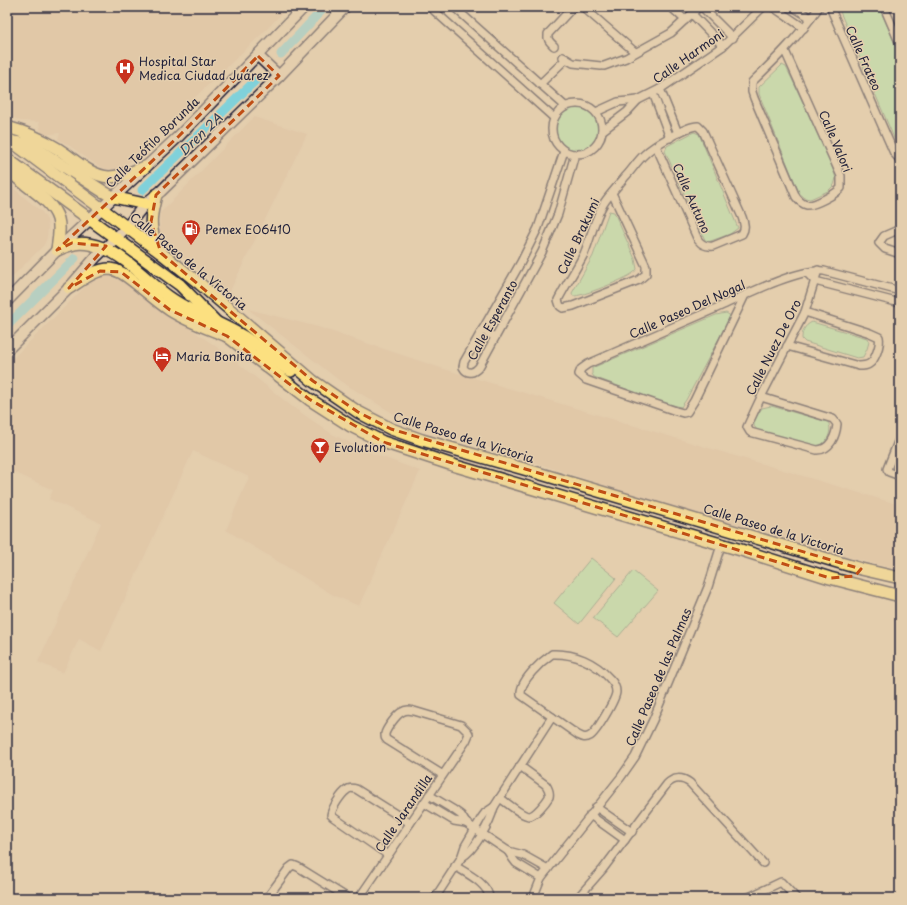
<svg xmlns="http://www.w3.org/2000/svg" width="907" height="905" viewBox="0 0 907 905" font-family="'Playpen Sans',sans-serif">
<rect width="100%" height="100%" fill="#e4cead"/>
<filter id="ink" filterUnits="userSpaceOnUse"><feTurbulence type="fractalNoise" baseFrequency=".025" numOctaves="2"/><feDisplacementMap in="SourceGraphic" scale="8" xChannelSelector="R" yChannelSelector="G"/><feConvolveMatrix kernelMatrix="1 2 1 2 8 2 1 2 1" color-interpolation-filters="sRGB"/></filter>
<g filter="url(#ink)">
<g fill="#ddc0a1">
<polygon points="7,7 288,7 268,28 189,103 130,162 122,168 112,169 106,169 95,164 70,146 58,139 60,133 43,135 40,129 39,122 20,121 7,114"/>
<polygon points="254,117 307,134 228,295 160,238 160,213"/>
<polygon points="7,183 42,212 47,220 48,228 47,238 44,245 7,282"/>
<polygon points="102,277 111,277 122,281 224,352 290,405 332,434 369,452 420,471 359,606 333,595 226,530 249,477 193,451 101,651 79,639 63,673 38,662 101,523 49,499 53,490 7,469 7,364 92,280"/>
<polygon points="248,309 318,327 444,369 900,505 900,570 794,544 604,485 425,427 394,414 340,381"/>
</g>
<g fill="#ace5a9" stroke="#678472">
<polygon points="838,7 879,7 900,55 900,152"/>
<polygon points="782,65 786,67 792,79 829,159 836,178 834,185 828,191 810,199 805,198 799,193 759,94 759,87"/>
<circle cx="577" cy="129" r="22"/>
<polygon points="694,132 699,134 738,228 730,234 708,242 705,240 665,151 667,146"/>
<path d="M609,211L614,212L635,259L637,269C636,270 635,272 633,273C626,279 581,297 573,296L572,293L593,256Z"/>
<polygon points="726,313 731,316 686,400 681,407 661,402 594,377 592,374 592,368 716,315"/>
<path d="M812,322L867,338L869,342L867,349L863,357L857,358L805,342L802,339C802,331 804,326 812,322Z"/>
<path d="M771,406L828,422C833,430 827,445 817,446L757,430L754,426V420L762,408Z"/>
<polygon points="591,558 616,578 579,624 554,603"/>
<polygon points="633,571 658,591 618,637 593,618"/>
</g>
<g fill="none" stroke-linecap="round" stroke-linejoin="round">
<g stroke="#80d1da" stroke-width="9">
<polyline points="281,54 325,7"/>
<polyline points="142,190 258,78"/>
<polyline points="7,326 75,258"/>
</g>
<defs>
<g id="minor">
<polyline points="430,7 554,118"/>
<polyline points="454,7 565,106"/>
<polyline points="583,7 635,52"/>
<polyline points="671,7 685,20"/>
<polyline points="702,7 733,38"/>
<polyline points="773,7 804,28"/>
<polyline points="793,7 811,18"/>
<polyline points="830,7 894,153 900,160"/>
<polyline points="884,7 900,44"/>
<polyline points="692,14 723,46"/>
<path d="M554,46C550,42 547,40 548,34L573,7"/>
<path d="M785,51L841,176V188C836,194 814,206 807,205C802,204 799,201 796,197L754,98L752,92V82C778,57 799,36 819,7"/>
<polyline points="563,57 573,63 601,66"/>
<polyline points="604,66 626,58 671,33 699,7"/>
<polyline points="540,84 566,59"/>
<polyline points="660,89 678,133"/>
<polyline points="653,93 670,138"/>
<circle cx="577" cy="129" r="25"/>
<polyline points="596,112 618,102 638,100 660,89 723,46 763,7"/>
<polyline points="602,131 627,112 638,100"/>
<path d="M564,151L538,228L521,262L464,362L463,367C467,375 474,373 479,367L542,252L558,214L575,154"/>
<path d="M612,193L646,266V274L639,280L573,306L563,308L560,306L558,300C566,284 576,270 584,254C591,238 594,219 604,203C610,194 618,186 625,177C632,170 637,161 645,154C653,146 688,125 698,126L703,131L742,217C744,223 746,228 742,234L713,246C706,247 702,245 698,240L656,146"/>
<polyline points="900,229 884,236 879,243 885,249 900,254"/>
<polyline points="807,273 815,281 900,303"/>
<path d="M745,295L694,401L687,412L683,413L676,411L586,380L579,374L581,369L588,364C631,345 675,326 719,307C743,296 799,268 824,271L900,291"/>
<polyline points="482,330 495,337"/>
<path d="M787,346L859,366C862,366 866,366 869,364C875,361 881,344 879,337L870,333L805,312"/>
<path d="M761,397L833,419L837,424C836,436 830,450 817,450L750,432L747,427L761,397L805,312L818,270"/>
<polyline points="900,437 887,469 889,472 900,476"/>
<path d="M552,654C574,653 595,662 610,679C613,682 616,687 616,692C616,699 596,733 590,736C585,739 582,737 578,735L521,695C519,681 542,661 552,654Z"/>
<polyline points="429,795 454,810 461,815 466,823 508,851 523,855 548,869"/>
<path d="M500,798C506,802 522,816 529,816C535,816 546,802 549,797C550,793 548,788 546,785L520,766"/>
<polyline points="424,803 454,821 466,823"/>
<polyline points="596,807 632,832"/>
<polyline points="590,815 625,840"/>
<polyline points="508,851 513,859 516,863 541,878"/>
<path d="M388,855L333,817L331,815C332,808 341,794 347,790C350,787 353,788 356,789L410,823"/>
<path d="M461,858C475,850 490,823 494,807L552,717"/>
<path d="M455,866C466,873 489,884 489,898"/>
<path d="M581,894L603,869L667,784C674,777 682,777 690,783L763,863"/>
<polyline points="267,898 289,868 293,865 298,867 348,898"/>
<path d="M359,898L424,803C438,782 452,762 466,741L469,734L468,732L461,725L414,711C410,710 406,709 402,712C397,714 386,729 385,734C385,738 385,738 387,740L443,775"/>
<polyline points="435,898 461,858 465,846 482,817 485,813 494,807"/>
<polyline points="533,898 541,878 548,869 621,777 635,757 653,720 708,587 721,545"/>
<polyline points="747,898 781,882 796,898"/>
</g>
<g id="secondary">
<polyline points="258,56 279,76"/>
<polyline points="7,301 57,250 179,136 304,7"/>
<polyline points="7,350 69,288 96,257 126,228 145,204 161,191 279,76 345,7"/>
</g>
<g id="primary">
<path d="M7,127C25,132 42,139 58,149C74,159 90,176 109,177C121,177 134,171 145,167"/>
<polyline points="7,138 161,253 200,284 313,381 358,412 391,429 422,440 531,471 861,569 900,578"/>
<polyline points="13,142 28,144 37,149 104,192 113,197 145,204"/>
<polyline points="7,159 180,285 217,323 227,336 309,399 351,426 383,442 456,466 741,550 830,578 900,596"/>
<path d="M7,168C21,185 52,198 58,219C61,229 58,241 57,250"/>
<path d="M156,195C153,208 149,221 153,234C154,240 158,247 161,252"/>
<path d="M57,250C76,242 83,241 103,248C126,256 149,283 169,297C192,314 220,322 244,337C260,347 274,361 291,371"/>
<path d="M69,288C82,280 95,269 110,269C121,270 129,278 137,284C148,293 159,303 170,310C187,321 208,328 227,336"/>
</g>
</defs>
<use href="#minor" stroke="#22223b" stroke-width="10"/>
<use href="#secondary" stroke="#22223b" stroke-width="13"/>
<use href="#primary" stroke="#22223b" stroke-width="14"/>
<use href="#minor" stroke="#e4cead" stroke-width="7"/>
<use href="#secondary" stroke="#e4cead" stroke-width="10"/>
<use href="#primary" stroke="#fce080" stroke-width="11"/>
</g>
</g>
<path d="M0 0H907V905H0ZM258,56L279,76L156,195L151,222L161,253L313,381L358,412L391,429L861,569L855,576L830,578L383,442L309,399L227,336L170,310L121,272L100,271L69,288L106,246L72,243L57,250L179,136Z" fill="#e4cead" fill-opacity=".55" fill-rule="evenodd"/>
<path fill="none" stroke="#c04e15" stroke-width="3" stroke-dasharray="8 5" stroke-linejoin="round" d="M258,56L279,76L156,195L151,222L161,253L313,381L358,412L391,429L861,569L855,576L830,578L383,442L309,399L227,336L170,310L121,272L100,271L69,288L106,246L72,243L57,250L179,136Z"/>
<defs>
<symbol id="hospital-pin" viewBox="-11 -11 22 30"><path d="M0 17L-7.5 6A9.5 9.5 0 1 1 7.5 6Z" fill="#c8321e" stroke="#e4cead"/><path d="M-5-5h3v3.5h4V-5h3V5h-3V1.5h-4V5h-3Z" fill="#fff"/></symbol>
<symbol id="fuel-pin" viewBox="-11 -11 22 30"><path d="M0 17L-7.5 6A9.5 9.5 0 1 1 7.5 6Z" fill="#c8321e" stroke="#e4cead"/><path d="M-5.5-6h7V0h2V4h1.3V-2.5L3-4.5l.8-.8L6-3V5H2.5V1h-1V6h-7ZM-4.2-4.7v3.2H.2V-4.7Z" fill="#fff"/></symbol>
<symbol id="hotel-pin" viewBox="-11 -11 22 30"><path d="M0 17L-7.5 6A9.5 9.5 0 1 1 7.5 6Z" fill="#c8321e" stroke="#e4cead"/><path d="M-6-4.5h1.5V1H6V5H4.5V3h-9V5H-6ZM-4 0a1.8 1.8 0 1 1 3.6 0ZM.5 0V-2.5h3Q6-2.5 6 0Z" fill="#fff"/></symbol>
<symbol id="bar-pin" viewBox="-11 -11 22 30"><path d="M0 17L-7.5 6A9.5 9.5 0 1 1 7.5 6Z" fill="#c8321e" stroke="#e4cead"/><path d="M-6-5H6L.8 .8V4.5H3.5V6h-7V4.5H-.8V.8Z" fill="#fff"/></symbol>
</defs>
<g fill-rule="evenodd">
<use href="#hospital-pin" x="114" y="57" width="22" height="30"/>
<use href="#fuel-pin" x="180" y="218" width="22" height="30"/>
<use href="#hotel-pin" x="151" y="345" width="22" height="30"/>
<use href="#bar-pin" x="309" y="436" width="22" height="30"/>
</g>
<g text-anchor="middle" dominant-baseline="central" stroke-width="3" stroke-linejoin="round" paint-order="stroke">
<g font-size="12" fill="#22223b" stroke="#e4cead">
<text transform="translate(688 56) rotate(-35)">Calle Harmoni</text>
<text transform="translate(864 58) rotate(66)">Calle Frateo</text>
<text transform="translate(836 141) rotate(67)">Calle Valori</text>
<text transform="translate(152 142) rotate(-44)">Calle Teófilo Borunda</text>
<text transform="translate(692 198) rotate(66)">Calle Autuno</text>
<text transform="translate(578 236) rotate(-65)">Calle Brakumi</text>
<text transform="translate(189 261) rotate(39)">Calle Paseo de la Victoria</text>
<text transform="translate(687 309) rotate(-24)">Calle Paseo Del Nogal</text>
<text transform="translate(492 320) rotate(-61)">Calle Esperanto</text>
<text transform="translate(773 347) rotate(-63)">Calle Nuez De Oro</text>
<text transform="translate(464 437) rotate(17)">Calle Paseo de la Victoria</text>
<text transform="translate(774 529) rotate(17)">Calle Paseo de la Victoria</text>
<text transform="translate(658 677) rotate(-67)">Calle Paseo de las Palmas</text>
<text transform="translate(403 813) rotate(-56)">Calle Jarandilla</text>
</g>
<g font-size="12" fill="#22223b" stroke="#e4cead" text-anchor="start">
<text x="139" y="61">Hospital Star<tspan x="139" dy="14">Medica Ciudad Juárez</tspan></text>
<text x="205" y="229">Pemex E06410</text>
<text x="176" y="356">Maria Bonita</text>
<text x="334" y="447">Evolution</text>
</g>
<g font-size="13" font-style="italic" fill="#303c53" stroke="#e4cead">
<text transform="translate(200 134) rotate(-44)">Dren 2A</text>
</g>
</g>
<rect width="907" height="905" fill="none" stroke="#e4cead" stroke-width="24"/>
<rect x="12" y="12" width="883" height="881" fill="none" stroke="#22223b" stroke-width="1.5" filter="url(#ink)"/>
</svg>
